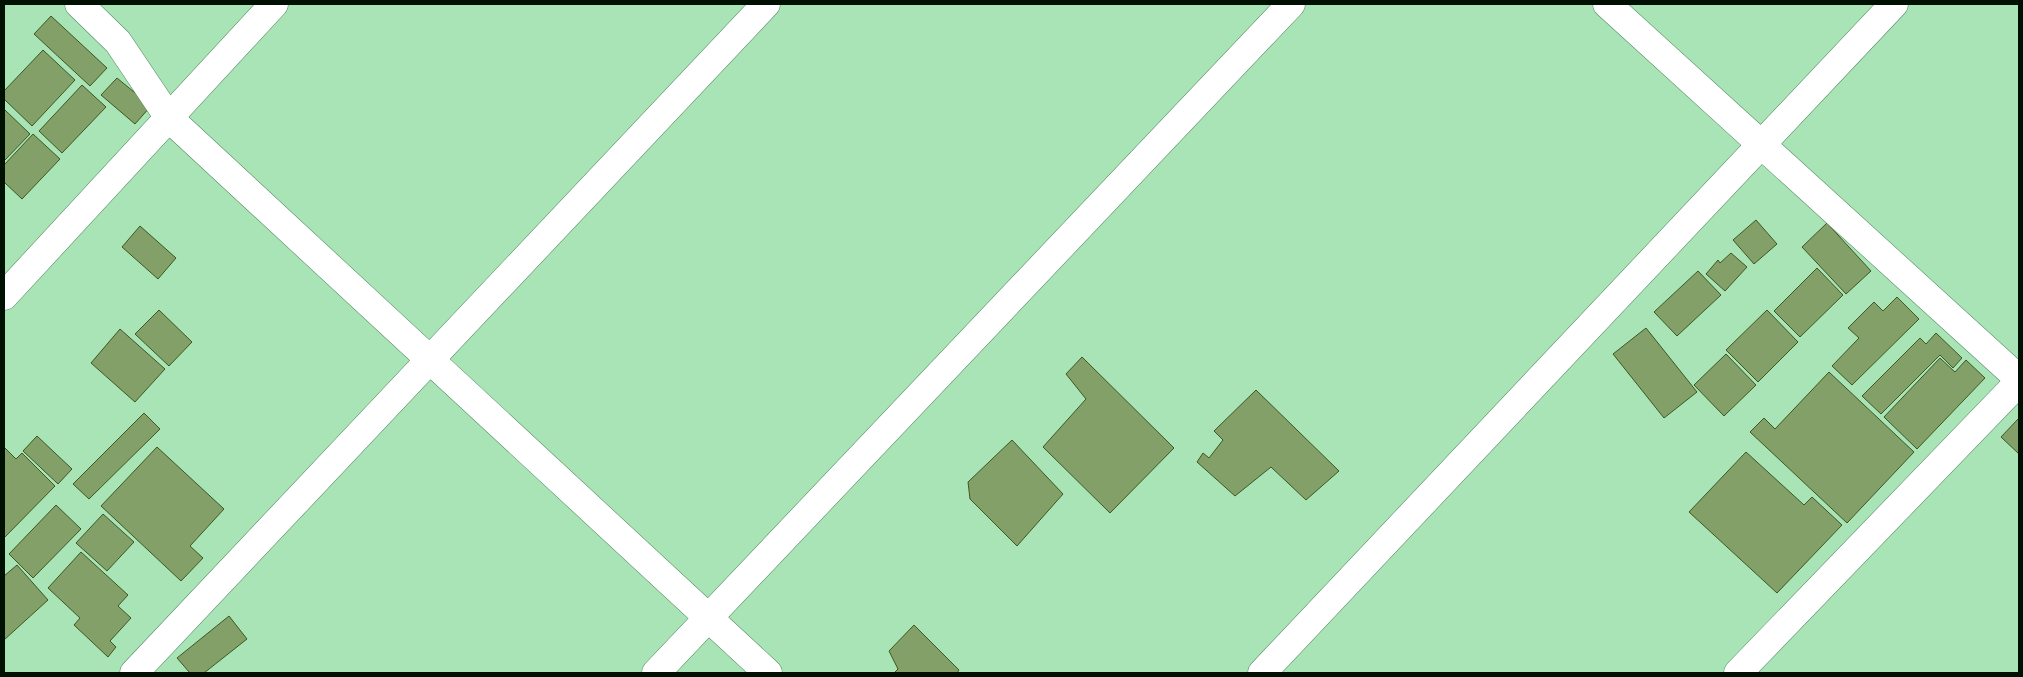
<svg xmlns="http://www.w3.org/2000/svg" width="2023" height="677" viewBox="0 0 2023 677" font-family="Barlow,sans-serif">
<rect width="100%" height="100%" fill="#a9e4b6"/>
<g fill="#82a067" stroke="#3d5821">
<polygon points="51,16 107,68 90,86 34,34"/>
<polygon points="43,50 75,80 32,126 4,99 4,91"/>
<polygon points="117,78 151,106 135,124 101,95"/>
<polygon points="82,85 106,107 62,153 39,131"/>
<polygon points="5,110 30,134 4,161 4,112"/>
<polygon points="33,134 60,159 22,199 4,182 4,165"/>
<polygon points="1756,220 1777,244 1754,264 1733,240"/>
<polygon points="1827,223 1871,271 1846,294 1802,247"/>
<polygon points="140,226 176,258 158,279 122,247"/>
<polygon points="1731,253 1747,267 1725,291 1706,274 1718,260 1720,263"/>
<polygon points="1817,268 1843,295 1800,337 1774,311"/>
<polygon points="1698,271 1721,295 1677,336 1654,312"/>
<polygon points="1897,297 1919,319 1852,385 1832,366 1859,338 1848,328 1874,302 1883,311"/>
<polygon points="159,310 192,342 169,366 135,334"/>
<polygon points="1767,310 1798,342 1758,382 1726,350"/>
<polygon points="1646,328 1697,392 1664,418 1613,354"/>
<polygon points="120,329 165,369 135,402 91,363"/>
<polygon points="1936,333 1962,358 1953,368 1940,355 1881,414 1862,396 1920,338 1926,344"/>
<polygon points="1726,354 1756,385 1724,416 1694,385"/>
<polygon points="1082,357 1174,448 1110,513 1043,447 1086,399 1066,374"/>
<polygon points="1940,358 1955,372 1966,360 1985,378 1917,449 1884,417"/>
<polygon points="1829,372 1914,452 1847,523 1750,432 1764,418 1775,429"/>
<polygon points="1256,390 1339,471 1306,500 1271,467 1235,496 1197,462 1203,453 1209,458 1223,440 1214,431"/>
<polygon points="144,413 160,429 89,499 73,484"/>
<polygon points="2019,418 2019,454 2001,437"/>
<polygon points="37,436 72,469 58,484 23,451"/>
<polygon points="1012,440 1063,494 1017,546 970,499 968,482"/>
<polygon points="4,447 16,459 22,453 55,486 4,538"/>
<polygon points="157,447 224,509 190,546 203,558 181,581 101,506"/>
<polygon points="1746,452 1804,505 1812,497 1842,525 1777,593 1689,512"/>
<polygon points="56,505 81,529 33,578 9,554"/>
<polygon points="103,514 134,542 107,571 76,543"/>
<polygon points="81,552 128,595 118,606 131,618 110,641 116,647 108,657 74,625 80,618 48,588"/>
<polygon points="17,565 48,600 4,640 4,576"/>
<polygon points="229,616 247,639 204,673 190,673 177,658"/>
<polygon points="914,625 959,670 957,673 894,673 898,669 889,651"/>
</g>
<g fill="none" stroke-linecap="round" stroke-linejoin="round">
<defs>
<g id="minor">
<polyline points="79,4 118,42 169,118 768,673"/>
<polyline points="1607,4 2019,379"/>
<polyline points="4,296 274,4"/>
<polyline points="134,673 766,4"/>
<polyline points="656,673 1291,4"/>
<polyline points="1262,673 1894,4"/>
<polyline points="1738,673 2019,382"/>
</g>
</defs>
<use href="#minor" stroke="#50875e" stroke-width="29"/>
<use href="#minor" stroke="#fff" stroke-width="28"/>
</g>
<rect width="2023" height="677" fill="none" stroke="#001103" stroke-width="10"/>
</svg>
